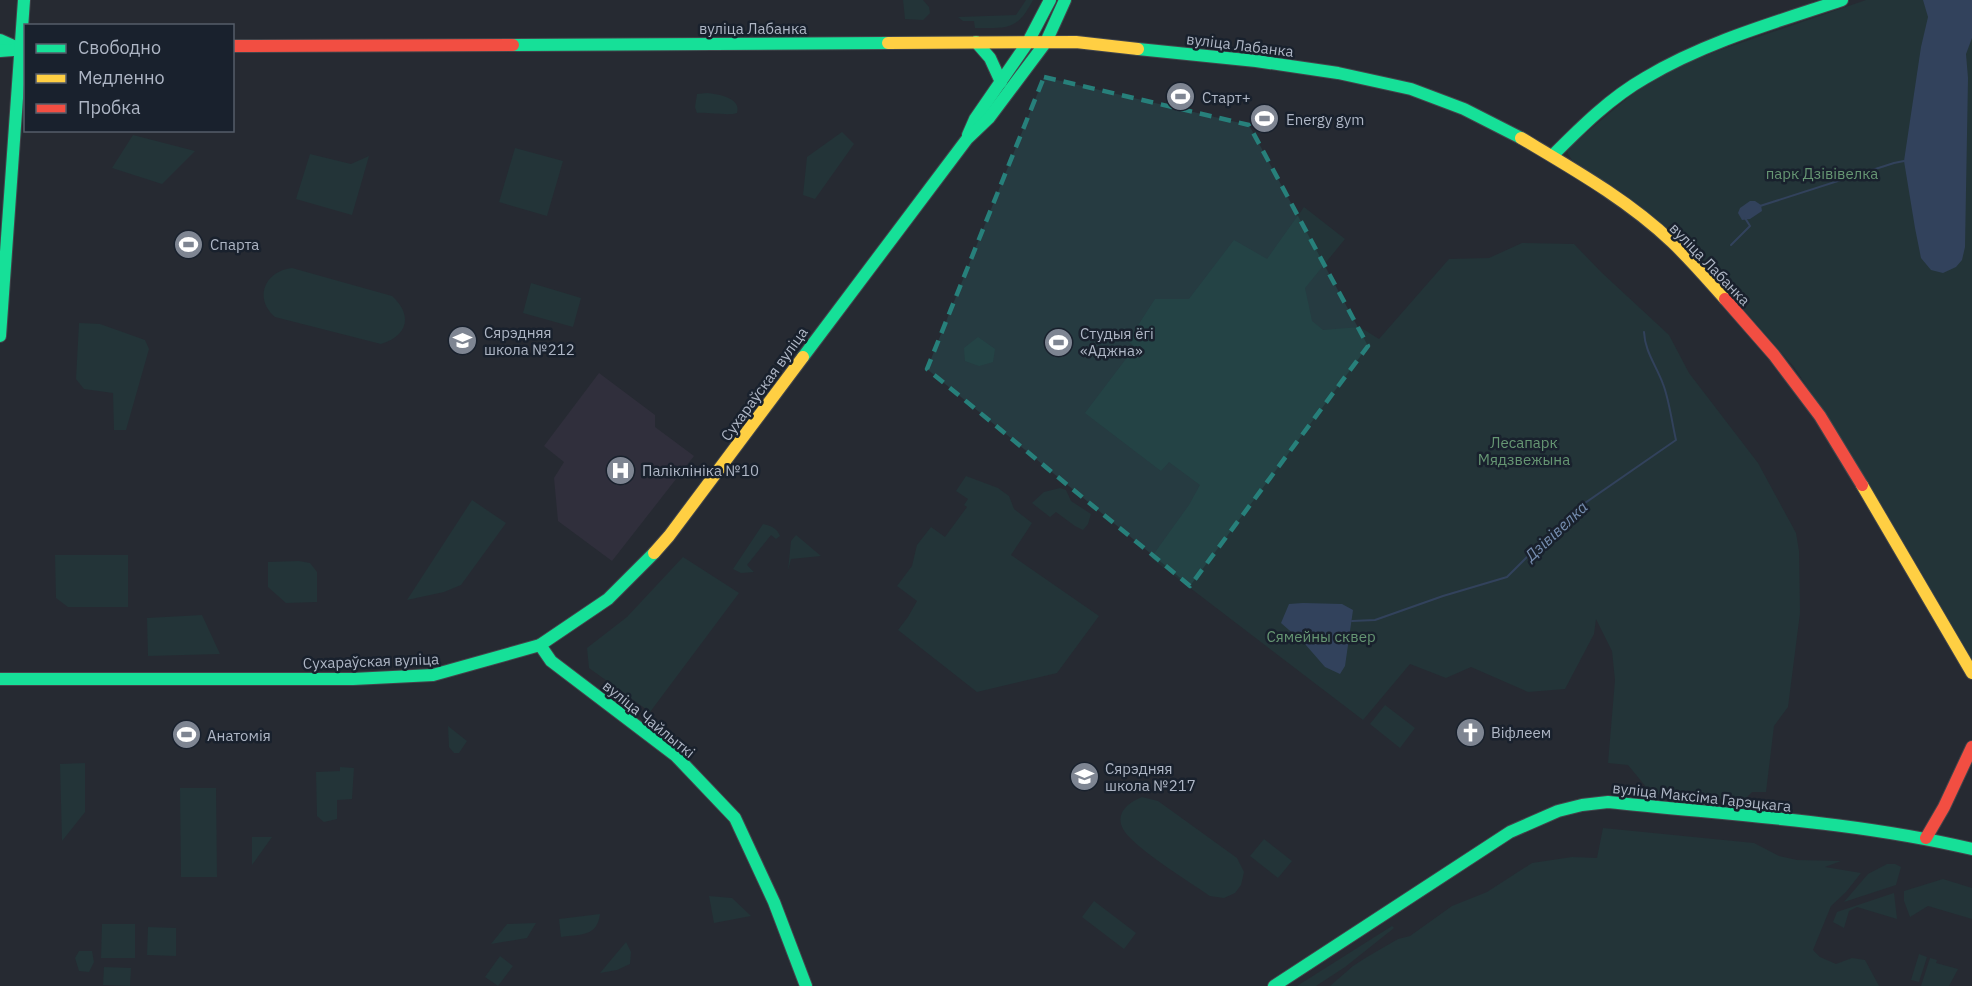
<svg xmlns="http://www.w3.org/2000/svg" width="1972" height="986" viewBox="0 0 1972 986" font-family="'IBM Plex Sans',sans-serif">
<rect width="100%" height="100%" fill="#262a32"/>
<polygon fill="#302f3c" points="599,373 655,415 655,427 694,456 612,561 558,521 554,478 564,462 544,446"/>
<g fill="#233438">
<polygon points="903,0 923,0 929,7 930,13 923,20 905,19"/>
<path d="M1026,0H1033C1017,31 1007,28 975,28L974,21H963L958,17L1016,15Z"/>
<polygon points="1866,0 1972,0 1972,665 1921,572 1849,450 1794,367 1718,280 1677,238 1632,200 1572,160 1568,154 1567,149 1643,85 1682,65 1720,50"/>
<path d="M707,93C718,94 742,98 737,113C729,116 707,112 697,113L695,107L697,94Z"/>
<polygon points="842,132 854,144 815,199 803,195 807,157"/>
<polygon points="133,135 195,151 162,184 112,168"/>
<polygon points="515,148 563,161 547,216 499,202"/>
<polygon points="310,154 351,164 369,156 352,215 296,199"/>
<polygon points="1304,207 1345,239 1305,288 1312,321 1323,330 1360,327 1379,339 1449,259 1489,258 1522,243 1574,244 1601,272 1669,335 1689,373 1758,463 1796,533 1799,551 1800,613 1788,707 1774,726 1766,792 1752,792 1743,801 1651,793 1628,765 1608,763 1615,680 1612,651 1596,619 1594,634 1565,689 1528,692 1471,667 1446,678 1410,664 1363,720 1151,558 1189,505 1200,485 1169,462 1161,471 1085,413 1135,347 1128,341 1155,299 1189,299 1234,240 1267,259"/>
<path d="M292,268L392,296C413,315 408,336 381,344L275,317C253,298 265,271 292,268Z"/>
<polygon points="531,283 581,298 573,327 523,313"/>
<polygon points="79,323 100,324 145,340 149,349 126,430 114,430 113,393 84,389 76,379"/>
<polygon points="978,337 995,349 993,362 979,366 965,361 964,348"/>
<polygon points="966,476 998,488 1009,496 1014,509 1032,523 1011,555 1099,616 1057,673 977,692 898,630 908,617 917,601 897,586 912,566 917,545 931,527 945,537 967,507 964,505 968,499 956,491"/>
<polygon points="1060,488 1066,490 1071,501 1091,514 1088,524 1083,530 1075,526 1056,512 1050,517 1032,503 1044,492"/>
<polygon points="472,500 506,523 461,585 444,592 407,600"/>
<path d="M763,524C771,526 777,528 780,536L776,539L771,535L747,565L754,572L741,573L733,569Z"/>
<polygon points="796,535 821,556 791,559 788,570 791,541"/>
<polygon points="55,555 128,555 128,607 68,607 56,598"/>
<polygon points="683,557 739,593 650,712 589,668 587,648 627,617"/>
<polygon points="299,561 310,563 317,572 317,602 286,603 268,587 268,562"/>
<polygon points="202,615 220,654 148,656 147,618"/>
<polygon points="1385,705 1415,728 1400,748 1370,724"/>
<polygon points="448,726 467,741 459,753 454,753 449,747"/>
<polygon points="85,763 85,812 62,841 60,764"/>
<polygon points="340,767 354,768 352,799 337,800 337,819 324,822 317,816 316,772 340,771"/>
<polygon points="180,788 216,788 217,877 181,877"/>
<path d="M1142,797L1158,801L1237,858L1244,872L1241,885L1235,893L1224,898L1210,896C1192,883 1130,846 1122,827C1116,811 1130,802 1142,797Z"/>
<polygon points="1603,828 1754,843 1779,856 1797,860 1841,861 1825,867 1861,873 1846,892 1831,906 1813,950 1820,957 1836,964 1852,958 1865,960 1879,986 1330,986 1353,966 1367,957 1398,939 1410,936 1452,906 1487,892 1532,863 1572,857 1597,858"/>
<polygon points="252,837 272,837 252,865"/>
<polygon points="1264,839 1292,861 1278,878 1250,856"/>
<polygon points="1887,864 1895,864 1901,867 1896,885 1844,902 1868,874"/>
<polygon points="1943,879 1972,888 1972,919 1928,906 1910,917 1904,901 1904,891"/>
<polygon points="1894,893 1897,919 1857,907 1849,911 1844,928 1833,922 1837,912"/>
<polygon points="709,896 732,898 751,916 714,923"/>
<polygon points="1094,901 1136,933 1124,949 1082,917"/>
<path d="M600,914C597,937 581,934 561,937L559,919Z"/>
<polygon points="536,923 527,938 491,944 507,924"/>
<polygon points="102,924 135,924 135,958 101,958"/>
<polygon points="1392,926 1394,928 1345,967 1316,986 1297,986"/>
<polygon points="148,927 176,928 176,956 147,955"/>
<polygon points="626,942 631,952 630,964 617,970 600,973"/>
<polygon points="79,951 92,951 94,962 89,972 79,971 75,958"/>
<polygon points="1919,954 1927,957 1919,982 1911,980"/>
<polygon points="500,956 513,966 498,986 485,977"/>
<polygon points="1930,958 1937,960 1936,963 1958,969 1949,986 1921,986"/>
<polygon points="104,967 131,968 130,986 103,985"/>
</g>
<g fill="#32425c">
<polygon points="1923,0 1972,0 1972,38 1966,54 1968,78 1965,247 1962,260 1956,267 1943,273 1931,270 1921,258 1915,228 1904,161 1921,47 1928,17"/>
<polygon points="1750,201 1755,201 1761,205 1762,211 1750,219 1742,220 1738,213 1740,208"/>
<polygon points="1303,603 1342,604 1353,610 1345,666 1340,674 1325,667 1305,644 1281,623 1289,604"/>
</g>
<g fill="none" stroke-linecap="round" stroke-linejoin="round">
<g stroke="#32425c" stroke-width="2">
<polyline points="1760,206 1894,163 1904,161"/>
<polyline points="1731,245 1750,226 1745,218"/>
<path d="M1352,621L1375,620L1443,596L1507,577L1572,512L1676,440C1672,423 1669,399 1663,384C1656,365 1645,352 1644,332"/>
</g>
<defs>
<g id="fast">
<polyline points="0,40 20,49"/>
<polyline points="976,42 990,58 1001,82"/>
<polyline points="513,45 888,43"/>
<polyline points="1138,49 1256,61 1338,73 1411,89 1464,109 1521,138"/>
<polyline points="0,51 26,49"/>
<polyline points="968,135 975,119 1028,42 1050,0"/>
<path d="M1553,155C1581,127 1610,98 1645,78C1705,42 1776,22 1842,0"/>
<polyline points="0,336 24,0"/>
<polyline points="803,357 967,139 989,118 1046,42 1065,0"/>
<polyline points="540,645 551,661 676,756 735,818 774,902 806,986"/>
<polyline points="0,679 353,679 433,675 540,645 608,599 654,553"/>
<path d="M1274,986L1510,832L1558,811L1582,805L1608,802C1728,815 1854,821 1972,849"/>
</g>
<g id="slow">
<polyline points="888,43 1076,42 1138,49"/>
<path d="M1521,138C1573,169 1628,200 1672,242C1691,260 1708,280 1725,299"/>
<polyline points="1862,485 1972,673"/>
<polyline points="654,553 669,536 803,357"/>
</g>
<g id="jam">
<polyline points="232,46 513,45"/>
<polyline points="1725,299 1774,355 1820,416 1862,485"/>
<polyline points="1926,838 1944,807 1972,747"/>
</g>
</defs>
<use href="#fast" stroke="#42454b" stroke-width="14"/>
<use href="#slow" stroke="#42454b" stroke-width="14"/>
<use href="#jam" stroke="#42454b" stroke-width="14"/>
<use href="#fast" stroke="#16e098" stroke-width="12"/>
<use href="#slow" stroke="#ffcf43" stroke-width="12"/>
<use href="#jam" stroke="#f24e42" stroke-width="12"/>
</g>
<path fill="#27807b" fill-opacity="0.2" stroke="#27807b" stroke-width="4.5" stroke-dasharray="12 8" stroke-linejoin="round" d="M1044,77L1249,125L1368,346L1190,586L927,369Z"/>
<defs>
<symbol id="stadium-disc" viewBox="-11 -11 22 22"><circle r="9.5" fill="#7e8592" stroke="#19212d"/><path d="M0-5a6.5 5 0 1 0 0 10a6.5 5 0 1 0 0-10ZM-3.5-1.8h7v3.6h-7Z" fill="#fff"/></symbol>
<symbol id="school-disc" viewBox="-11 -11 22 22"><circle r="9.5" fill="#7e8592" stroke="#19212d"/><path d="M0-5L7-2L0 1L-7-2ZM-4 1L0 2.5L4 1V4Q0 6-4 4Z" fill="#fff"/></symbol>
<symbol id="hospital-disc" viewBox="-11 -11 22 22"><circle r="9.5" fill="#7e8592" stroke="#19212d"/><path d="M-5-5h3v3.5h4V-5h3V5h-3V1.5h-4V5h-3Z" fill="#fff"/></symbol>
<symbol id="church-disc" viewBox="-11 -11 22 22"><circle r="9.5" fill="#7e8592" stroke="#19212d"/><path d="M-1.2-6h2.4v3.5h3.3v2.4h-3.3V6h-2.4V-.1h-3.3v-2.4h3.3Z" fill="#fff"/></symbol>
</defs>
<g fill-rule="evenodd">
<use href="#stadium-disc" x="1164" y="80" width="33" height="33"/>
<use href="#stadium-disc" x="1248" y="102" width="33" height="33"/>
<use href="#stadium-disc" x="172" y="228" width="33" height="33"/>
<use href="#school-disc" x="446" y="324" width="33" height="33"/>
<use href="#stadium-disc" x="1042" y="326" width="33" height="33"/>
<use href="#hospital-disc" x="604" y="454" width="33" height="33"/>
<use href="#church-disc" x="1454" y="716" width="33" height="33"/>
<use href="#stadium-disc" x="170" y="718" width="33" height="33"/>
<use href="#school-disc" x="1068" y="760" width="33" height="33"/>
</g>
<g text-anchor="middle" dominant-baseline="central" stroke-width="5" stroke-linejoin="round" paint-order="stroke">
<g font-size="15" fill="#aeb6c5" stroke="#19212d">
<text x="753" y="28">вуліца Лабанка</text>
<text transform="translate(1240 45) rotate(7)">вуліца Лабанка</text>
<text transform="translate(1710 264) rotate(46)">вуліца Лабанка</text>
<text transform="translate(764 384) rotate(-54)">Сухараўская вуліца</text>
<text transform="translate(371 661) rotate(-2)">Сухараўская вуліца</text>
<text transform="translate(649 719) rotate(39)">вуліца Чайлыткі</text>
<text transform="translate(1702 797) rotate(6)">вуліца Максіма Гарэцкага</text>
</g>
<g font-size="15" fill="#aeb6c5" stroke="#19212d" text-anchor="start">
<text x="1202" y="97">Старт+</text>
<text x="1286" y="119">Energy gym</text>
<text x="210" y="244">Спарта</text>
<text x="484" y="332">Сярэдняя<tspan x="484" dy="17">школа №212</tspan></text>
<text x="1080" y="333">Студыя ёгі<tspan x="1080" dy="17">«Аджна»</tspan></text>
<text x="642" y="470">Паліклініка №10</text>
<text x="1491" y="732">Віфлеем</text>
<text x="207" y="735">Анатомія</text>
<text x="1105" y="768">Сярэдняя<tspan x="1105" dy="17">школа №217</tspan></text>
</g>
<g font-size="15" fill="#669673" stroke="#19212d">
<text x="1822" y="173">парк Дзівівелка</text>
<text x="1524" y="442">Лесапарк<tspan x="1524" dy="17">Мядзвежына</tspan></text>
<text x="1321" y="636">Сямейны сквер</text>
</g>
<g font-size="16" font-style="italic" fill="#758cae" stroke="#19212d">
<text transform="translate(1556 531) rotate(-43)">Дзівівелка</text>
</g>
</g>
<rect x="24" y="24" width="210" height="108" fill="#19212d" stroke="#555d6a" stroke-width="1.5"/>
<rect x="36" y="44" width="30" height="9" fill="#16e098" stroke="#555d6a" stroke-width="1.5"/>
<text x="78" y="54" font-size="18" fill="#aeb6c5">Свободно</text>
<rect x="36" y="74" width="30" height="9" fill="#ffcf43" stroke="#555d6a" stroke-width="1.5"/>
<text x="78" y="84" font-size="18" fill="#aeb6c5">Медленно</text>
<rect x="36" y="104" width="30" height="9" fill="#f24e42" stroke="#555d6a" stroke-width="1.5"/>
<text x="78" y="114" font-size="18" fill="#aeb6c5">Пробка</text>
</svg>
